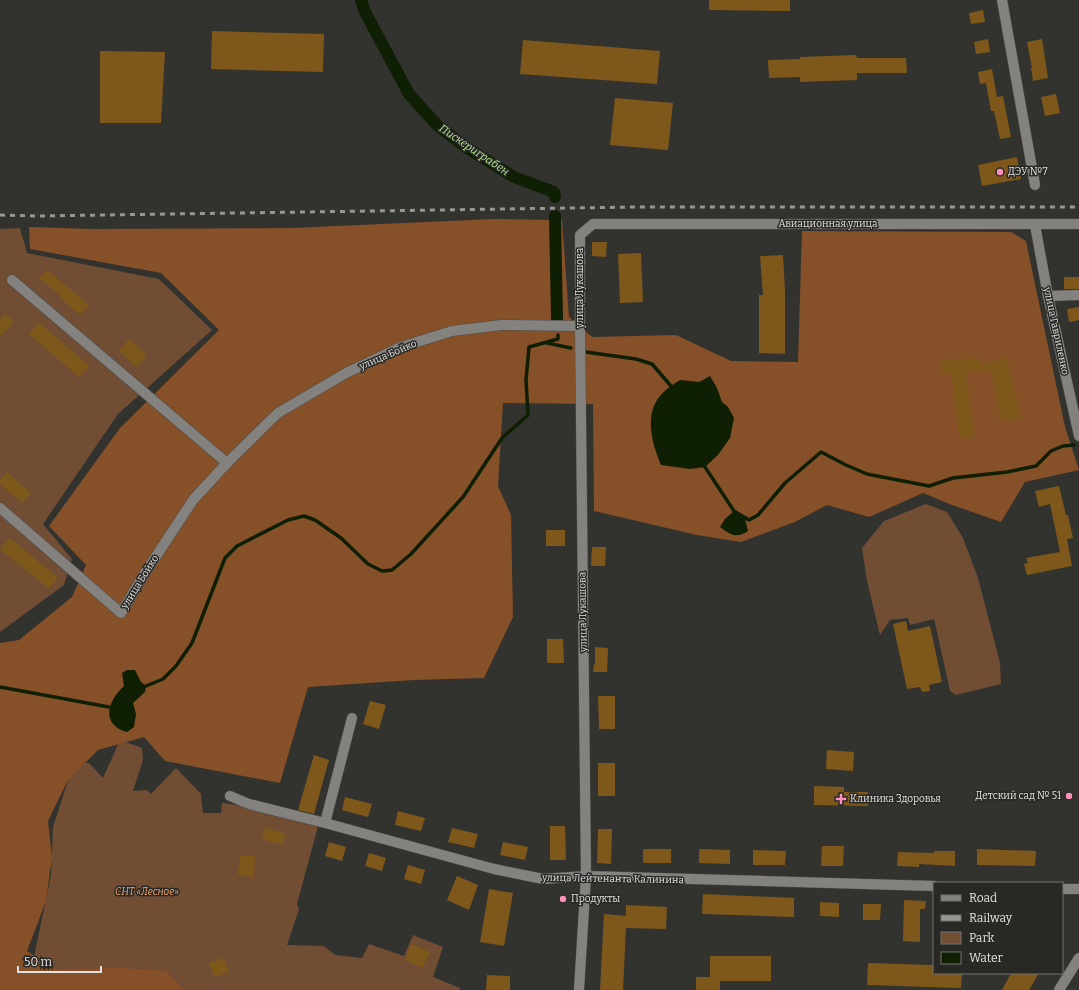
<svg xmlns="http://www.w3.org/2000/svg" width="1079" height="990" viewBox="0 0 1079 990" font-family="Bitter,serif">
<rect width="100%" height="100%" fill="#32322f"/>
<g fill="#714d34">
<polygon points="20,228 27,253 159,279 212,330 118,414 43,524 72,559 64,585 0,632 0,229"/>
<polygon points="926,504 947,512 963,538 978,578 1000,663 1001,684 956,695 950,691 934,619 910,625 908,618 890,620 880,635 867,581 862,548 884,521"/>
<polygon points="120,740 142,748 143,760 133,791 147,790 151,794 176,768 201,794 203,813 221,813 222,803 290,811 320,819 297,904 299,909 287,945 324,946 335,955 362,958 369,944 404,956 413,935 443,947 433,977 460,988 460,990 30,990 35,952 51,875 53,827 74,762 89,763 103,778"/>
</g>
<polygon fill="#865028" points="493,219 562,220 569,317 592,337 676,335 731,361 798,362 802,231 1011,232 1026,241 1065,427 1079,470 1025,482 1001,522 952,505 923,493 869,517 827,505 795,522 741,542 697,535 594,511 593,404 503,403 498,486 511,515 513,617 484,678 414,680 308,687 280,783 165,761 144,737 98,750 68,780 48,821 52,857 46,901 27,951 55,969 124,968 166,971 184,990 0,990 0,643 19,640 72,597 86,565 49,526 120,428 219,330 161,273 30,249 29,227 94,229 292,228"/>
<g fill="#0f1f03">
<path d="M710,376L717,388L722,402L728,407L734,418L730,438L718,455L705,467L690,469L661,465C653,446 645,419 657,400C663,391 672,385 680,380L699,382Z"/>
<path d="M735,510L745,519L748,531C736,539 731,535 720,527L725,519Z"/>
<path d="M127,670H135L141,682L146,686L145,692L133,703L136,714L134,727L127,732C100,725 108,700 124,686L122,673Z"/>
</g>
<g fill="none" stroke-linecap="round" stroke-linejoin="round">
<g stroke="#0f1f03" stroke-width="3.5">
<polyline points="547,343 571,348"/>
<polyline points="586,352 636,359 652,364 671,386 673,389"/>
<polyline points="703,464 734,511 749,520 758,515 785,483 821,452 846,465 867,474 929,486 953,478 1007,472 1036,466 1051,451 1063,446 1074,445"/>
<polyline points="146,686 163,679 176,666 192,643 225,558 237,546 288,520 304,516 315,520 341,538 368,564 382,571 392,570 411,554 463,497 502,438 528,415 526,380 529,347 558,339 558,335"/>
<polyline points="0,687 109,707"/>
</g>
<g stroke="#0f1f03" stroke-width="12">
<polyline points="361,0 365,12 409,94 438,126 467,148 514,177 554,192 555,197"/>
<polyline points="555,216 557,319"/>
</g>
</g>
<g fill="#7e581a">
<polygon points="709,0 790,0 790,11 709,10"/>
<polygon points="983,10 985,22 971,24 969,13"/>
<polygon points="212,31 324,34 323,72 211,69"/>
<polygon points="988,39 990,52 976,54 974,42"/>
<polygon points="1042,39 1048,78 1033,81 1031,68 1032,68 1027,42"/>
<polygon points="523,40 660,51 657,84 520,74"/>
<polygon points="100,51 165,52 161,123 100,123"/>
<polygon points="856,55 857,58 906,58 907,73 857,73 857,80 800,82 800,77 769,78 768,60 800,59 800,57"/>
<polygon points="992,69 997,97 1003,96 1011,137 1000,139 994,111 991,111 986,83 980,84 978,72"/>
<polygon points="1056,94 1060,113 1045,116 1041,97"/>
<polygon points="615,98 673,103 668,150 610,145"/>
<polygon points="1017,157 1021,179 982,186 978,165"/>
<polygon points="592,242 607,242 606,257 592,256"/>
<polygon points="641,253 643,302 620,303 618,254"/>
<polygon points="783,255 785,291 785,354 759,353 759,295 763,295 760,256"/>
<polygon points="47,270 89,305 80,315 60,298 61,296 39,278"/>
<rect x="1064" y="277" width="15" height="12"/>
<polygon points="1079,307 1079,320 1069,322 1067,309"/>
<polygon points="5,314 14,322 0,336 0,319"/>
<polygon points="39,322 89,366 79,377 29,334"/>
<polygon points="129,339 147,355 137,367 119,351"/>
<polygon points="980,358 980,364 1007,358 1020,418 1001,421 991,371 966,372 974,437 960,439 951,373 942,374 941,360"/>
<polygon points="7,472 31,493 22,503 0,484 0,480"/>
<polygon points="1059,486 1066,515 1068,515 1073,538 1067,539 1072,566 1027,575 1024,564 1028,563 1026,558 1060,552 1050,504 1039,507 1035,491"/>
<rect x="546" y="530" width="19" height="16"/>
<polygon points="10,538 58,578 49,589 0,549"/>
<polygon points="592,547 606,547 605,566 591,566"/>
<polygon points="906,621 908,631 930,626 942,682 929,685 930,691 922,692 920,687 907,689 893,624"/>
<polygon points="547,639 563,639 564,663 547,663"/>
<polygon points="595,647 608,648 607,672 593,672 594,664 595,664"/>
<polygon points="598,696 615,696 615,729 599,729"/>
<polygon points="370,701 386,705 379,729 363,724"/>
<polygon points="827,750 854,752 853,771 826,769"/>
<polygon points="314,755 329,760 314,814 298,810"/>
<rect x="598" y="763" width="17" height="33"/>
<polygon points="814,786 844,787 844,792 868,792 868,806 814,805"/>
<polygon points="345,797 372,804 368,817 342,810"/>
<polygon points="398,811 425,818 421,831 395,825"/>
<polygon points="550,826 565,826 566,860 550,860"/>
<polygon points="265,827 286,834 282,845 262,839"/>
<polygon points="452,828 478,834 474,848 448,842"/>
<polygon points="598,829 612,829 611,864 597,863"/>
<polygon points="329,842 346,847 342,861 325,856"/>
<polygon points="503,842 528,847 525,860 500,855"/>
<polygon points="822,846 844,846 843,866 821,866"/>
<rect x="643" y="849" width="28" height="14"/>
<polygon points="699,849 730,850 730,864 699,863"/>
<polygon points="977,849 1036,851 1035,866 977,865"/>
<polygon points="753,850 786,851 785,865 753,865"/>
<polygon points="934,851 955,851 955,866 919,864 919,867 897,866 898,852 934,853"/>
<polygon points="369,853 386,858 382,871 365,866"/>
<polygon points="240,855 255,856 254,877 238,875"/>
<polygon points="408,865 425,870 421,884 404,879"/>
<polygon points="457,876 478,885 469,910 447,900"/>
<polygon points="489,889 513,893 504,946 480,942"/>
<polygon points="703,894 794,898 794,917 702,914"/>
<polygon points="904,900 926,901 925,909 920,909 920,942 903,941"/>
<polygon points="820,902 839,903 839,917 820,916"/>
<polygon points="863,904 881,904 880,920 863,920"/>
<polygon points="626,905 667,907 666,929 626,928 623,990 600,990 604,914 626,916"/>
<polygon points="411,944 430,952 423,968 405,960"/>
<polygon points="710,956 771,956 771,981 720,981 720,990 696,990 696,977 710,977"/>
<polygon points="224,958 229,972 214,977 209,963"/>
<polygon points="868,963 934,965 934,973 962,973 961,988 867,985"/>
<polygon points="1011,973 1039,973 1029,990 1002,990"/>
<polygon points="487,975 510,976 510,990 486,990"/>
</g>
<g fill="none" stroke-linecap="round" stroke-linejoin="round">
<defs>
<g id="minor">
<polyline points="1002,0 1035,185"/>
<polyline points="1035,225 1048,296 1079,436"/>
<polyline points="12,280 227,463"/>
<polyline points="1048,296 1079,295"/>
<polyline points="0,508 121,613 145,573 193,500 227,463 278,413 346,373 401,347 452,331 501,325 580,326"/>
<polyline points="230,796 249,804 325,823 494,869 543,879 586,876 580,326 580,235 593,224 1079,224"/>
<polyline points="325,823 352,718"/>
</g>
<polyline id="tertiary" points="1059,990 1079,958"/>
<g id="secondary">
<polyline points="1062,889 1079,889"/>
<polyline points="579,990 586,876 934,886"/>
</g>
</defs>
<use href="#minor" stroke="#4e4d4b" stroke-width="11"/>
<use href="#tertiary" stroke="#4e4d4b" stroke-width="11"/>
<use href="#secondary" stroke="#4e4d4b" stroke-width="11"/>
<use href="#minor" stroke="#83827f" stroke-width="10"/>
<use href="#tertiary" stroke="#83827f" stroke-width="10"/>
<use href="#secondary" stroke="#83827f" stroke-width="10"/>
<polyline stroke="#979695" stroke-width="3" stroke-dasharray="5 5" stroke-linecap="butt" points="0,215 38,216 637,207 1079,207"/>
</g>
<g fill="#fe8ebb" stroke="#282825" stroke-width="1.5">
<circle cx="1000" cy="172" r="4"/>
<circle cx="1069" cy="796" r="4"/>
<path d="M839 793h4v4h4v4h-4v4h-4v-4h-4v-4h4z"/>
<circle cx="563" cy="899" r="4"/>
</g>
<g text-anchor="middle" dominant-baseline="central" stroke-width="3" stroke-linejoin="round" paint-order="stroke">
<g font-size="10" fill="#e2e1e0" stroke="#282825" text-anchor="start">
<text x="1008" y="172">ДЭУ №7</text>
<text x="1061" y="796" text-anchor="end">Детский сад № 51</text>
<text x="850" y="799">Клиника Здоровья</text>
<text x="571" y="899">Продукты</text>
</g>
<g font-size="10" fill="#e2e1e0" stroke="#282825">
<text x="828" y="224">Авиационная улица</text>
<text transform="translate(580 288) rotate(-90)">улица Лукашова</text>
<text transform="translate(1056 331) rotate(78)">улица Гавриленко</text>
<text transform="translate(388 355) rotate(-23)">улица Бойко</text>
<text transform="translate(140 582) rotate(-58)">улица Бойко</text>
<text transform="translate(583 612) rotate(-91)">улица Лукашова</text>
<text transform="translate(613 879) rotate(1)">улица Лейтенанта Калинина</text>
</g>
<g font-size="10" font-style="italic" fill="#fcaa71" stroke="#282825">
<text x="147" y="892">СНТ «Лесное»</text>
</g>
<g font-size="11" font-style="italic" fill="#b2e592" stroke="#282825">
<text transform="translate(474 150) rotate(34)">Пискериграбен</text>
</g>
</g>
<rect x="933" y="882" width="130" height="92" fill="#282825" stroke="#727270"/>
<rect x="941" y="895" width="20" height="6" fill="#83827f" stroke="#727270"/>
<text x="969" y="902" font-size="12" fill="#e2e1e0">Road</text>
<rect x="941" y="915" width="20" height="6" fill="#979695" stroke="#727270"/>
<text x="969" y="922" font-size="12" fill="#e2e1e0">Railway</text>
<rect x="941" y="932" width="20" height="12" fill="#714d34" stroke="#727270"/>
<text x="969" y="942" font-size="12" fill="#e2e1e0">Park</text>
<rect x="941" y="952" width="20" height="12" fill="#0f1f03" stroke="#727270"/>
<text x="969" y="962" font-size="12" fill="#e2e1e0">Water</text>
<path d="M18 966v6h83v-6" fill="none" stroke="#e2e1e0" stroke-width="2"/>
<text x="24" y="966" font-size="12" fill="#e2e1e0" stroke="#282825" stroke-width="3" paint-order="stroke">50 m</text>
</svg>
